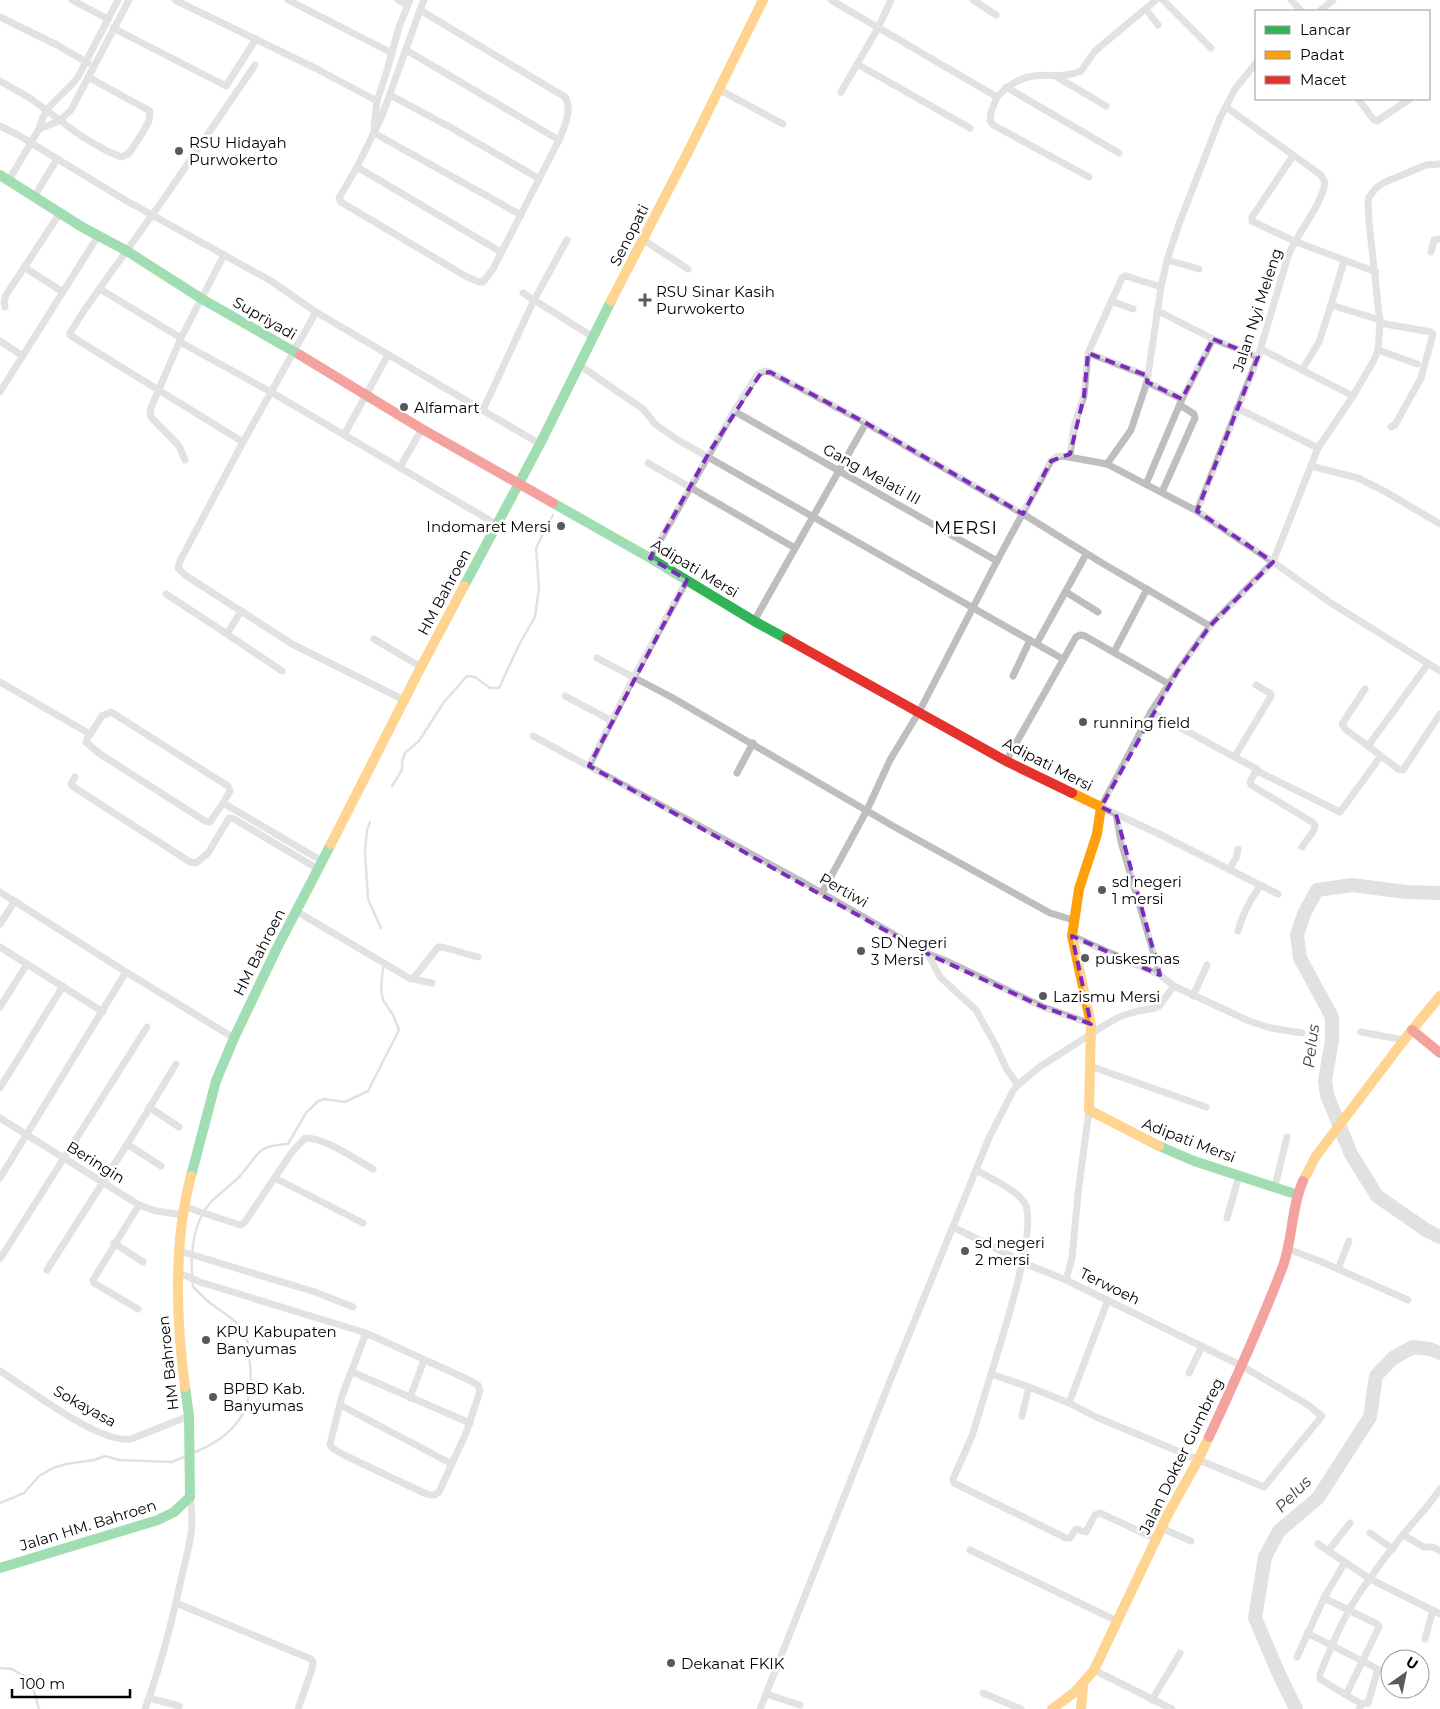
<svg xmlns="http://www.w3.org/2000/svg" width="1440" height="1709" viewBox="0 0 1440 1709" font-family="Montserrat,sans-serif">
<rect width="100%" height="100%" fill="#fff"/>
<g fill="none" stroke-linecap="round" stroke-linejoin="round">
<g stroke="#bdbdbd" stroke-width="2.5">
<polyline points="392,786 402,770 402,762 405,753 419,741 444,702 467,676 475,677 490,688 499,688 519,645 535,617 539,588 536,548 553,515"/>
<polyline points="370,822 367,830 365,852 368,899 381,928"/>
<path d="M193,1453C235,1436 255,1411 250,1364C249,1356 249,1345 246,1337C240,1321 223,1313 210,1303C204,1298 199,1292 193,1287C190,1259 191,1224 211,1202C220,1193 231,1185 240,1176C260,1154 254,1146 288,1144L306,1113L318,1101L324,1099L345,1102L368,1091L399,1030L393,1015L383,1000L381,989L383,968"/>
<polyline points="0,1503 24,1493 39,1476 53,1468 66,1464 94,1460 105,1456 119,1460 172,1462 188,1455"/>
<polyline points="0,1668 12,1669 31,1680 39,1709"/>
</g>
<g stroke="#bdbdbd" stroke-width="14">
<polyline points="1440,893 1406,892 1352,885 1317,890 1304,914 1297,935 1300,958 1332,1017 1332,1040 1325,1081 1327,1095 1351,1154 1377,1196 1426,1230 1440,1237"/>
<polyline points="1296,1709 1278,1672 1255,1618 1265,1557 1279,1531 1318,1498 1370,1417 1376,1376 1393,1358 1413,1347 1430,1349 1440,1353"/>
</g>
<g stroke="#bebebe" stroke-width="7">
<polyline points="72,0 108,19"/>
<polyline points="175,0 317,69 377,101"/>
<polyline points="288,0 392,53"/>
<polyline points="398,0 407,5"/>
<path d="M831,0L997,97C1006,87 1020,77 1034,76C1050,74 1065,78 1081,71L1095,51L1156,0"/>
<polyline points="973,0 996,15"/>
<polyline points="1163,0 1211,48"/>
<polyline points="1291,0 1301,11"/>
<polyline points="1146,9 1158,25"/>
<path d="M420,10L565,97C573,109 564,128 559,140L493,269L483,282H479L467,277L341,202L339,198L357,167L382,116L420,10L424,0"/>
<polyline points="1320,11 1333,0"/>
<polyline points="0,17 57,45 88,63"/>
<polyline points="113,28 226,86 256,39"/>
<polyline points="406,50 559,140"/>
<polyline points="857,64 970,128"/>
<polyline points="1057,77 1106,106"/>
<polyline points="0,81 30,98 81,136 107,151 121,157 128,154 132,149 143,132 149,121 150,111 88,77"/>
<polyline points="1006,87 1119,153"/>
<polyline points="720,90 783,124"/>
<polyline points="841,92 878,28 891,0"/>
<polyline points="390,95 448,126 538,178"/>
<polyline points="997,97 991,112 990,121 993,125 1089,177"/>
<polyline points="1358,99 1374,120 1377,121 1410,99"/>
<polyline points="0,126 18,135 125,200 271,281 316,312 540,444"/>
<polyline points="374,128 377,101 386,74 399,27 410,0"/>
<polyline points="39,129 59,121 71,110 129,0"/>
<polyline points="374,133 521,215"/>
<polyline points="1293,156 1252,217 1252,221 1294,241 1376,272"/>
<polyline points="357,167 501,252"/>
<path d="M9,180L39,129C45,103 63,97 78,77L118,0"/>
<polyline points="34,197 57,159"/>
<polyline points="642,239 688,269"/>
<polyline points="1431,252 1434,240 1440,239"/>
<polyline points="1167,260 1199,269"/>
<polyline points="24,267 63,292"/>
<polyline points="100,289 181,338"/>
<polyline points="523,293 593,337"/>
<polyline points="1111,301 1133,309"/>
<polyline points="1331,305 1344,261"/>
<polyline points="5,307 4,302 6,295 60,213"/>
<polyline points="1158,311 1213,339 1258,357"/>
<polyline points="316,312 243,442 180,561 178,568 185,575 292,644 404,700"/>
<polyline points="1380,323 1431,332 1433,334 1421,378 1395,425 1391,427"/>
<polyline points="0,341 23,356"/>
<polyline points="180,342 271,392 496,524"/>
<polyline points="1261,349 1353,396"/>
<polyline points="1378,350 1417,364"/>
<polyline points="1088,353 1148,376"/>
<polyline points="579,365 643,409 655,424 678,440 1063,659"/>
<polyline points="1302,370 1319,342 1331,305 1380,320"/>
<polyline points="1147,382 1182,399"/>
<polyline points="0,392 98,236"/>
<polyline points="1237,408 1318,448"/>
<polyline points="483,410 534,300 567,240"/>
<polyline points="734,411 997,561"/>
<polyline points="344,435 388,355"/>
<polyline points="243,442 79,341 70,335 70,333 85,309 165,197 255,65"/>
<polyline points="1070,456 1074,426 1084,396 1088,353 1122,278 1126,276 1161,287"/>
<polyline points="185,460 179,446 151,417 150,410 181,338 224,255"/>
<polyline points="648,463 795,548"/>
<polyline points="1107,464 1131,430 1147,382 1161,287 1167,260 1179,224 1220,118 1235,89 1256,63"/>
<polyline points="1311,466 1358,478 1386,492 1440,524"/>
<polyline points="400,467 422,429"/>
<polyline points="1146,484 1182,399 1213,339"/>
<polyline points="1162,492 1195,418 1194,414 1180,405"/>
<path d="M1197,511L1258,357L1288,256C1297,234 1322,204 1325,183L1321,175L1226,107"/>
<polyline points="650,558 734,411 758,374 765,371 770,372 866,423 1023,514 1102,563 1210,626"/>
<polyline points="1066,592 1098,612"/>
<polyline points="166,594 227,634"/>
<polyline points="241,611 227,634 282,671"/>
<polyline points="754,621 866,423"/>
<polyline points="374,639 421,667"/>
<polyline points="1037,643 1084,558"/>
<polyline points="1114,652 1147,589"/>
<polyline points="597,658 673,698 893,826 1050,913 1073,920"/>
<polyline points="1013,676 1030,640"/>
<polyline points="0,682 90,734"/>
<polyline points="1365,689 1342,724 1345,729 1368,746 1428,664"/>
<polyline points="565,696 612,721"/>
<polyline points="1151,712 1257,769 1250,782 1251,785 1312,822 1315,825 1314,830 1302,847"/>
<polyline points="533,736 799,880 928,954 944,960 1043,1007 1091,1024"/>
<polyline points="1368,746 1398,769 1403,770 1440,714"/>
<polyline points="1235,756 1271,696 1271,694 1256,685"/>
<polyline points="1006,761 1076,637 1080,635 1085,636 1169,684"/>
<polyline points="589,766 634,677 687,580"/>
<polyline points="1257,771 1340,812 1381,756"/>
<polyline points="737,773 753,743"/>
<polyline points="75,777 71,784 72,786 190,862 196,863 208,853 229,818 234,819 318,869"/>
<polyline points="223,803 230,791 228,786 111,712 102,716 87,739 86,742 100,754 205,821 210,822 223,803 322,861"/>
<polyline points="1116,814 1121,842 1160,975 1174,986 1249,1021 1271,1028 1302,1033"/>
<polyline points="1229,870 1236,858 1238,849"/>
<polyline points="0,892 126,972 0,1178"/>
<polyline points="822,893 867,810 890,760 919,712 997,561 1051,461 1056,457 1063,456 1107,464 1197,511 1273,562 1331,603 1440,671"/>
<polyline points="1278,894 1157,833 1101,807 1151,712 1177,672 1210,626 1273,562 1318,448 1353,396 1374,360 1378,350 1380,323 1369,222 1368,203 1369,197 1376,188 1383,183 1426,165 1440,164"/>
<polyline points="296,911 409,978 413,979 438,947 442,947 478,957"/>
<polyline points="0,924 15,901"/>
<path d="M1238,931C1242,915 1250,900 1260,886"/>
<polyline points="1072,936 1160,975"/>
<polyline points="0,947 103,1012"/>
<polyline points="928,954 940,977 976,1010 996,1046 1007,1070 1018,1085"/>
<polyline points="126,972 234,1038"/>
<polyline points="413,979 432,983"/>
<polyline points="1193,996 1207,965"/>
<polyline points="0,1007 27,964"/>
<polyline points="1361,1032 1404,1040"/>
<polyline points="1090,1066 1206,1107"/>
<polyline points="0,1088 63,986"/>
<polyline points="149,1107 179,1127"/>
<polyline points="0,1118 139,1205 156,1211 184,1215"/>
<polyline points="127,1144 161,1166"/>
<path d="M976,1170C990,1178 1015,1189 1024,1202C1040,1225 1000,1344 991,1374L1029,1387L1069,1403L1096,1417L1264,1487L1322,1416L1308,1405L1242,1366L1066,1280L1072,1258L1078,1194L1089,1110"/>
<polyline points="275,1178 363,1223"/>
<polyline points="1275,1186 1287,1137"/>
<path d="M185,1207L240,1225L244,1223L292,1152L305,1138C326,1138 355,1159 373,1169"/>
<polyline points="1227,1218 1239,1176"/>
<polyline points="953,1227 1029,1265 1066,1280"/>
<polyline points="114,1243 143,1262"/>
<polyline points="1288,1249 1322,1262 1408,1300"/>
<polyline points="180,1251 315,1292 353,1307"/>
<polyline points="0,1259 147,1027"/>
<polyline points="1338,1269 1349,1241"/>
<polyline points="47,1270 133,1135 176,1064"/>
<path d="M177,1272L200,1282L366,1333L469,1380L478,1385L480,1391L466,1433L439,1492C433,1497 429,1495 422,1492L344,1455L332,1448L330,1444L342,1396L366,1333"/>
<polyline points="138,1309 94,1283 93,1280 139,1205"/>
<path d="M0,1371C29,1389 99,1444 131,1439L189,1416"/>
<polyline points="352,1372 470,1423"/>
<polyline points="1189,1373 1202,1346"/>
<polyline points="991,1374 972,1436 953,1479 954,1483 1066,1538 1070,1538 1076,1529 1086,1532 1095,1515 1100,1513 1156,1539"/>
<polyline points="410,1398 424,1360"/>
<polyline points="1069,1403 1108,1300"/>
<polyline points="340,1405 452,1464"/>
<polyline points="1022,1416 1029,1387"/>
<polyline points="1161,1528 1191,1541"/>
<polyline points="1370,1533 1393,1549"/>
<polyline points="1403,1535 1424,1547 1433,1547 1440,1551"/>
<polyline points="1318,1544 1370,1579 1440,1614"/>
<polyline points="970,1550 1117,1621"/>
<polyline points="1328,1551 1350,1523"/>
<polyline points="1324,1598 1377,1624 1379,1627 1346,1695 1362,1704 1359,1709"/>
<polyline points="176,1603 311,1659 313,1662 312,1669 298,1709"/>
<polyline points="1307,1633 1378,1669 1368,1703 1362,1704"/>
<polyline points="1425,1639 1433,1610"/>
<polyline points="1297,1657 1324,1598 1345,1562"/>
<polyline points="1094,1670 1172,1709"/>
<polyline points="983,1693 1021,1709"/>
<polyline points="766,1694 800,1705"/>
<path d="M1346,1695L1320,1679V1674C1332,1645 1344,1614 1363,1588C1375,1571 1388,1553 1402,1536C1415,1520 1429,1506 1440,1489"/>
<polyline points="149,1698 179,1706"/>
<polyline points="1152,1700 1180,1653"/>
<path d="M145,1709C160,1668 171,1626 180,1584C187,1551 196,1531 190,1497"/>
<polyline points="760,1709 888,1386 989,1138 1013,1091 1018,1085 1038,1068 1105,1025 1121,1016 1138,1011 1155,1008 1159,1006 1174,986"/>
</g>
<g stroke="#30b455" stroke-width="10">
<polyline points="0,175 82,227 127,251 202,299 300,355"/>
<polyline points="553,503 650,558 754,621 787,639"/>
<polyline points="464,586 540,444 611,301"/>
<polyline points="1159,1146 1194,1161 1298,1195"/>
<polyline points="191,1176 216,1081 234,1038 277,948 331,844"/>
<polyline points="0,1568 158,1520 174,1512 190,1497 189,1416 185,1387"/>
</g>
<g stroke="#ff9f0a" stroke-width="10">
<polyline points="611,301 688,152 763,0"/>
<polyline points="1072,793 1101,807 1097,834 1079,889 1072,936 1091,1024 1089,1110 1159,1146"/>
<polyline points="331,844 421,667 464,586"/>
<polyline points="1303,1181 1316,1156 1404,1040 1440,996"/>
<path d="M185,1387C176,1319 173,1243 191,1176"/>
<polyline points="1052,1709 1075,1692 1094,1670 1168,1514 1198,1460 1209,1437"/>
<polyline points="1081,1709 1083,1686"/>
</g>
<g stroke="#e5322d" stroke-width="10">
<polyline points="300,355 422,429 553,503"/>
<polyline points="787,639 1006,761 1072,793"/>
<polyline points="1412,1030 1440,1053"/>
<path d="M1209,1437C1235,1381 1261,1324 1283,1266C1293,1238 1291,1208 1303,1181"/>
</g>
</g>
<path d="M0 0H1440V1709H0ZM1213,339L1258,357L1197,511L1273,562L1210,626L1177,672L1101,807L1116,814L1160,975L1072,936L1091,1024L1043,1007L928,954L589,766L687,580L650,558L710,451L761,373L770,372L866,423L1023,514L1051,461L1070,454L1084,396L1088,353L1148,376L1147,382L1182,399Z" fill="#fff" fill-opacity=".55" fill-rule="evenodd"/>
<path fill="none" stroke="#7b2cbf" stroke-width="4" stroke-dasharray="10 6" stroke-linejoin="round" d="M1213,339L1258,357L1197,511L1273,562L1210,626L1177,672L1101,807L1116,814L1160,975L1072,936L1091,1024L1043,1007L928,954L589,766L687,580L650,558L710,451L761,373L770,372L866,423L1023,514L1051,461L1070,454L1084,396L1088,353L1148,376L1147,382L1182,399Z"/>
<g fill="#595959" stroke="#fff" stroke-width="2">
<circle cx="179" cy="151" r="5"/>
<path d="M642.5 292.5h5v5h5v5h-5v5h-5v-5h-5v-5h5z"/>
<circle cx="404" cy="407" r="5"/>
<circle cx="561" cy="526" r="5"/>
<circle cx="1083" cy="722" r="5"/>
<circle cx="1102" cy="890" r="5"/>
<circle cx="861" cy="951" r="5"/>
<circle cx="1085" cy="958" r="5"/>
<circle cx="1043" cy="996" r="5"/>
<circle cx="965" cy="1251" r="5"/>
<circle cx="206" cy="1340" r="5"/>
<circle cx="213" cy="1397" r="5"/>
<circle cx="671" cy="1663" r="5"/>
</g>
<g text-anchor="middle" dominant-baseline="central" stroke-width="5" stroke-linejoin="round" paint-order="stroke">
<g font-size="15" fill="#000" stroke="#fff" text-anchor="start">
<text x="189" y="142">RSU Hidayah<tspan x="189" dy="17">Purwokerto</tspan></text>
<text x="656" y="291">RSU Sinar Kasih<tspan x="656" dy="17">Purwokerto</tspan></text>
<text x="414" y="407">Alfamart</text>
<text x="551" y="526" text-anchor="end">Indomaret Mersi</text>
<text x="1093" y="722">running field</text>
<text x="1112" y="881">sd negeri<tspan x="1112" dy="17">1 mersi</tspan></text>
<text x="871" y="942">SD Negeri<tspan x="871" dy="17">3 Mersi</tspan></text>
<text x="1095" y="958">puskesmas</text>
<text x="1053" y="996">Lazismu Mersi</text>
<text x="975" y="1242">sd negeri<tspan x="975" dy="17">2 mersi</tspan></text>
<text x="216" y="1331">KPU Kabupaten<tspan x="216" dy="17">Banyumas</tspan></text>
<text x="223" y="1388">BPBD Kab.<tspan x="223" dy="17">Banyumas</tspan></text>
<text x="681" y="1663">Dekanat FKIK</text>
</g>
<g font-size="15" fill="#000" stroke="#fff">
<text transform="translate(629 235) rotate(-63)">Senopati</text>
<text transform="translate(1257 310) rotate(-72)">Jalan Nyi Meleng</text>
<text transform="translate(265 318) rotate(30)">Supriyadi</text>
<text transform="translate(872 474) rotate(29)">Gang Melati III</text>
<text transform="translate(695 568) rotate(31)">Adipati Mersi</text>
<text transform="translate(444 592) rotate(-62)">HM Bahroen</text>
<text transform="translate(1048 764) rotate(27)">Adipati Mersi</text>
<text transform="translate(844 890) rotate(30)">Pertiwi</text>
<text transform="translate(259 952) rotate(-63)">HM Bahroen</text>
<text transform="translate(1189 1140) rotate(21)">Adipati Mersi</text>
<text transform="translate(96 1162) rotate(32)">Beringin</text>
<text transform="translate(1110 1286) rotate(26)">Terwoeh</text>
<text transform="translate(168 1363) rotate(-96)">HM Bahroen</text>
<text transform="translate(85 1406) rotate(29)">Sokayasa</text>
<text transform="translate(1181 1456) rotate(-64)">Jalan Dokter Gumbreg</text>
<text transform="translate(88 1525) rotate(-17)">Jalan HM. Bahroen</text>
</g>
<g font-size="16" font-style="italic" fill="#424242" stroke="#fff">
<text transform="translate(1311 1046) rotate(-83)">Pelus</text>
<text transform="translate(1293 1494) rotate(-45)">Pelus</text>
</g>
<g font-size="18" letter-spacing="1" fill="#000" stroke="#fff">
<text x="966" y="528">MERSI</text>
</g>
</g>
<rect x="1255" y="10" width="175" height="90" fill="#ffffff" stroke="#999999"/>
<rect x="1265" y="26" width="25" height="8" fill="#30b455" stroke="#999999"/>
<text x="1300" y="35" font-size="15" fill="#000000">Lancar</text>
<rect x="1265" y="51" width="25" height="8" fill="#ff9f0a" stroke="#999999"/>
<text x="1300" y="60" font-size="15" fill="#000000">Padat</text>
<rect x="1265" y="76" width="25" height="8" fill="#e5322d" stroke="#999999"/>
<text x="1300" y="85" font-size="15" fill="#000000">Macet</text>
<g transform="translate(1405 1674) rotate(33)"><circle r="24" fill="#ffffff" stroke="#999999"/>
<path d="M0-4L9 19L0 12L-9 19Z" fill="#595959"/>
<text y="-8" font-size="14" font-weight="bold" text-anchor="middle" fill="#000000">U</text>
</g>
<path d="M12 1689v8h118v-8" fill="none" stroke="#000000" stroke-width="2.5"/>
<text x="20" y="1689" font-size="15" fill="#000000" stroke="#ffffff" stroke-width="4" paint-order="stroke">100 m</text>
</svg>
